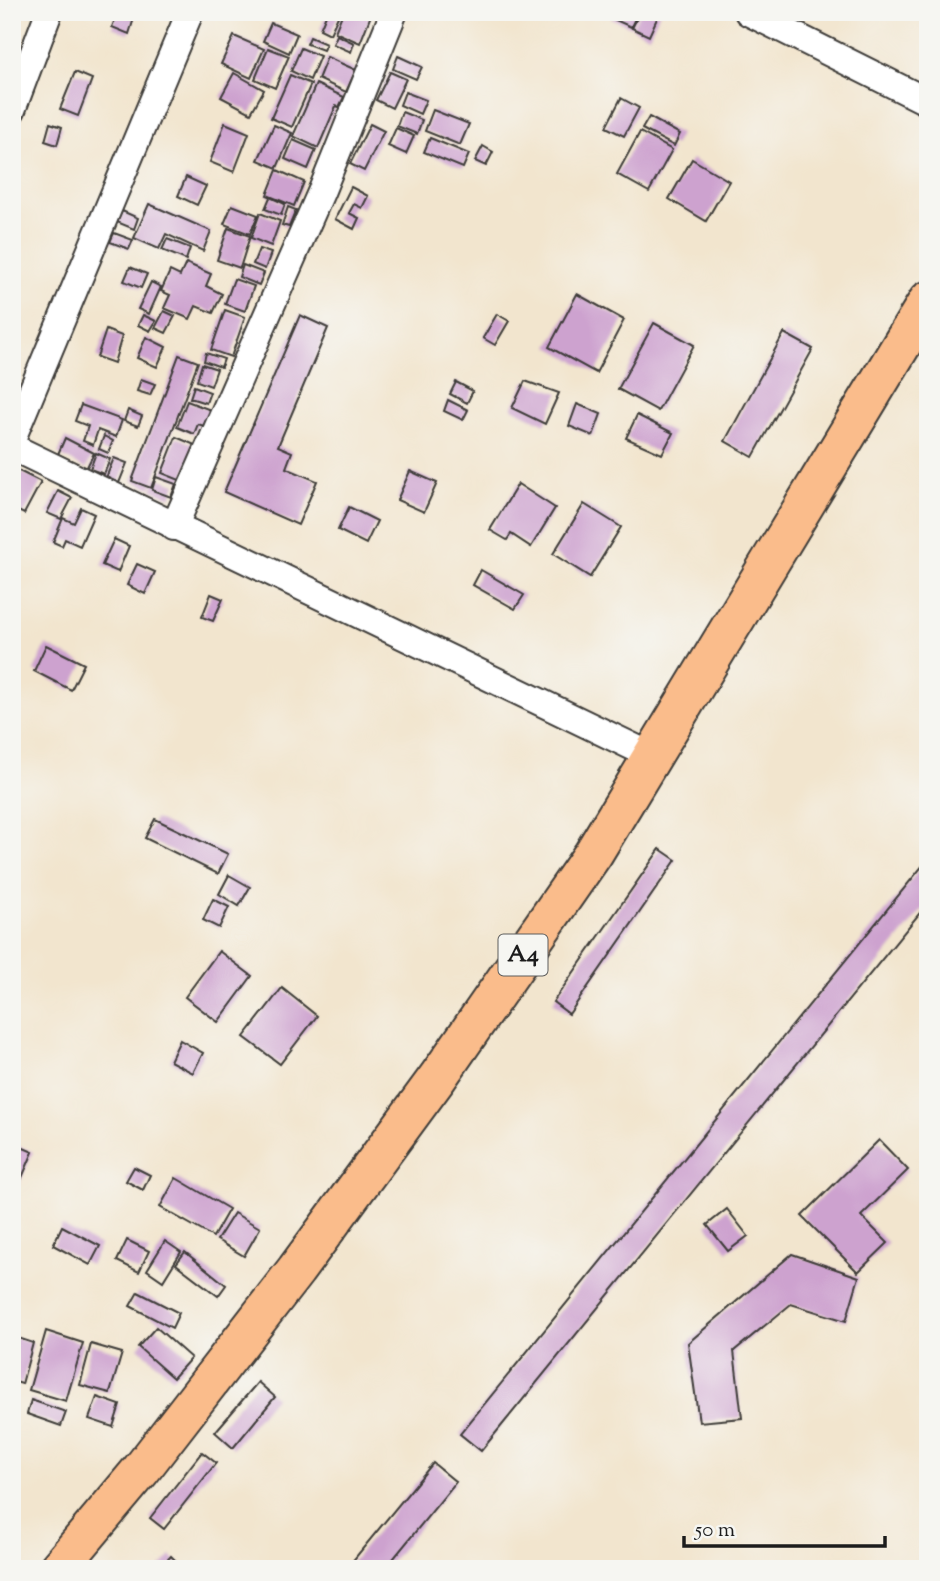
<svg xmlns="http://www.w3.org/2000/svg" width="940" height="1581" viewBox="0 0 940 1581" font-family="'Sorts Mill Goudy',serif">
<rect width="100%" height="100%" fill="#f6f6f2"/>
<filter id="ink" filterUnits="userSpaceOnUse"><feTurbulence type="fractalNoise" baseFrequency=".0143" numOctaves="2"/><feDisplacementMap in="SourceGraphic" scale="14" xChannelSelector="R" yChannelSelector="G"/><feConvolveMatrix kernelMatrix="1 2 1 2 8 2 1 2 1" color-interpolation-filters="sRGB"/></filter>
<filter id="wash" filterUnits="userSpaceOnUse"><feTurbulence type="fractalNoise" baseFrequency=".00686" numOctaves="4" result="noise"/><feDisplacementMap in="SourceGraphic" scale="28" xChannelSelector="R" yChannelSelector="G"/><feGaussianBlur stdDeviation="1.57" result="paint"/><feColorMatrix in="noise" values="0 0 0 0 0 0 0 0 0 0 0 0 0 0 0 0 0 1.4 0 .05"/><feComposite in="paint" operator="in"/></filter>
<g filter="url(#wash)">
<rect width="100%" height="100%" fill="#f2e5ce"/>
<g id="blocks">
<g fill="#cda2cf">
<polygon points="118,12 136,12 129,34 112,27"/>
<polygon points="327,12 340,12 330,34 320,29"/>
<polygon points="343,12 371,15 360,43 335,32"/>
<polygon points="614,12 638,12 631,27 611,18"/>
<polygon points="640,12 660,12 649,36 632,28"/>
<polygon points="271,23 297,34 289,53 263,41"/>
<polygon points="337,35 354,43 351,52 333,44"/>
<polygon points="234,36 264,49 251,78 221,64"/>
<polygon points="310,37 326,44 323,50 307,44"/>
<polygon points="268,48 289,56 275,88 255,79"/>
<polygon points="301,48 320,56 310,80 291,71"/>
<polygon points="398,56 422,67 416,79 393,69"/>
<polygon points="327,57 356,70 346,92 318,79"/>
<polygon points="75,72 92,79 78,116 60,109"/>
<polygon points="390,72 406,79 392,108 376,100"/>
<polygon points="234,73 264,90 251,113 221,97"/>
<polygon points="290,75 311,84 292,127 271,118"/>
<polygon points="316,84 344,97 339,107 336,106 318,148 293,136"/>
<polygon points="405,92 426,100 420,114 400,105"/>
<polygon points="621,98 639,108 624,136 606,127"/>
<polygon points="433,110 469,124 460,145 425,131"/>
<polygon points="402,112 422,120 417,134 397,126"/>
<polygon points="649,117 680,134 674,146 642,129"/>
<polygon points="50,123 62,127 57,145 45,141"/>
<polygon points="225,123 249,133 234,172 210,162"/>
<polygon points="370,124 384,131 364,171 350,164"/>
<polygon points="274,125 292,133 277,168 258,160"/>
<polygon points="396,128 414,136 406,154 388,146"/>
<polygon points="640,132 672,150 649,192 617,174"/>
<polygon points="430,138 469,154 463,168 424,152"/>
<polygon points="293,140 316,150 308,169 285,159"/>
<polygon points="483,146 493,152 486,166 475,161"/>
<polygon points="692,159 729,181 706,221 669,199"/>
<polygon points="277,170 304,182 294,206 267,195"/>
<polygon points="186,177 206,186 197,205 178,196"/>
<polygon points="351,187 368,196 362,208 354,204 349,213 359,218 354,229 335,219"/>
<polygon points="270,197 285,204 281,215 265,209"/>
<polygon points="149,204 211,231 203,251 166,234 159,249 134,238"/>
<polygon points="232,205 258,215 250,234 224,224"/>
<polygon points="288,207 296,210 289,227 282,225"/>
<polygon points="122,211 138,218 134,229 117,222"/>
<polygon points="260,213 280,221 271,246 251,238"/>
<polygon points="228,228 250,236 240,268 217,260"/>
<polygon points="114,233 133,240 129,249 110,242"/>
<polygon points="167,239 190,248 186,260 162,250"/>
<polygon points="259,249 271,253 265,269 253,264"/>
<polygon points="186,263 211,274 206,286 222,294 213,313 196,306 190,319 164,308 170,295 161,291 170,271 180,276"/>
<polygon points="243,265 264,273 259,285 239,277"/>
<polygon points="130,267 147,274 141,288 124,281"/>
<polygon points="234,279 254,286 245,311 225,304"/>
<polygon points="151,282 161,287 149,314 138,309"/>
<polygon points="577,294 624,320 596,373 549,347"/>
<polygon points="225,310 245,317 231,357 211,350"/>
<polygon points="164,311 175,316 166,333 155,328"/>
<polygon points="497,314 509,321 495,345 483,338"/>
<polygon points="143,315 156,321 150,331 138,325"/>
<polygon points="300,315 328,328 278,446 292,452 286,468 317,481 298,525 224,492"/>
<polygon points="654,323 694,345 658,411 618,389"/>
<polygon points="106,330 122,336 114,363 97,357"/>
<polygon points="784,333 813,349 753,457 725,441"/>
<polygon points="146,337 166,347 157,367 137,358"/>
<polygon points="206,353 224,359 221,367 204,361"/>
<polygon points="179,355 198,362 151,488 132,481"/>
<polygon points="202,364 217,369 211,386 197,381"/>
<polygon points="141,379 155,384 150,395 137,391"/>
<polygon points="525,381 559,393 545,424 512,408"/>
<polygon points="456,382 473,391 467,403 450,394"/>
<polygon points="194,386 210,392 206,403 190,398"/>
<polygon points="448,400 468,410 463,420 444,411"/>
<polygon points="187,401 216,412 210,428 198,424 194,434 177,427"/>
<polygon points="577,404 601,414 593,436 569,426"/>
<polygon points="81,405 122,420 116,437 98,430 93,445 83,441 88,426 75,421"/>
<polygon points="128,410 142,416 138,426 124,421"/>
<polygon points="637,415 673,433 662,454 626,438"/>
<polygon points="104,436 113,441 108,453 99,449"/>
<polygon points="176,437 195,445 182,481 162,473"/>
<polygon points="65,438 94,453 86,469 58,454"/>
<polygon points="96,453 110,459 104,474 90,469"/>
<polygon points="114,458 127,463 119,483 106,478"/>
<polygon points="15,469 41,482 24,514 12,508"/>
<polygon points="410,471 437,483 424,512 397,500"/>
<polygon points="156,477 176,484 171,497 152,490"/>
<polygon points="518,484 555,508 531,547 511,534 507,540 490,530"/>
<polygon points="58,491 72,498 61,519 47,513"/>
<polygon points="584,504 621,527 590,577 553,554"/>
<polygon points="349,507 377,521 366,544 338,530"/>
<polygon points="81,508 94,514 80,546 65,539 62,546 53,542 63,518 74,523"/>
<polygon points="114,539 129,546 118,572 102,565"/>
<polygon points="137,564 155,572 145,594 127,585"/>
<polygon points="481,570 524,595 515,609 473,585"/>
<polygon points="211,594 223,599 213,621 202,617"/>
<polygon points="46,645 84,664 71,690 34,671"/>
<polygon points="155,819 228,854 218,874 145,838"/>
<polygon points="660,849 676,860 569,1014 553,1002"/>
<polygon points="928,859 928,903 481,1451 460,1434"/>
<polygon points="229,875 250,887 239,906 219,894"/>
<polygon points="213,899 229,907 219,928 203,920"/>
<polygon points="219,951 252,976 218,1022 185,997"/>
<polygon points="282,988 317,1016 280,1064 244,1037"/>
<polygon points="180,1040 203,1053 193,1073 170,1061"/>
<polygon points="879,1140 908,1170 861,1216 888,1243 858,1272 802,1216"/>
<polygon points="12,1143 33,1152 18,1187 12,1184"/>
<polygon points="134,1167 150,1175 143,1190 126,1181"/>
<polygon points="176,1178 229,1209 213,1237 160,1207"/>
<polygon points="727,1209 748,1236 728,1251 707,1225"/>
<polygon points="234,1213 260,1228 244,1256 217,1240"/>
<polygon points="62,1226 100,1246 90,1265 53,1245"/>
<polygon points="127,1240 149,1251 139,1272 117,1261"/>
<polygon points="165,1241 181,1252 163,1281 147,1270"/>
<polygon points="185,1252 226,1285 218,1296 176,1264"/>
<polygon points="792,1254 859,1277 846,1321 791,1304 734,1351 742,1418 699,1422 688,1343"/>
<polygon points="138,1292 179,1313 172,1328 130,1306"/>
<polygon points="156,1327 191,1358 173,1378 138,1347"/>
<polygon points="46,1331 83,1343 66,1401 29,1390"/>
<polygon points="12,1336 33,1343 22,1384 12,1381"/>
<polygon points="91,1344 122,1353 110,1393 80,1385"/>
<polygon points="258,1382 275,1397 233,1448 215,1432"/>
<polygon points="97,1397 120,1405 113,1427 89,1419"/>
<polygon points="31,1400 66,1412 61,1426 27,1414"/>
<polygon points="202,1452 216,1463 164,1529 150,1518"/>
<polygon points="433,1463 456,1482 385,1569 346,1569"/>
<polygon points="171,1556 184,1569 159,1569"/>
</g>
</g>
</g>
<g filter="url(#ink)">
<use href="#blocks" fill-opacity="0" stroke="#3c3a37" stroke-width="2"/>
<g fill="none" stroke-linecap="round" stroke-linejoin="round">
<defs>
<g id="street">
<polyline points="748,12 928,102"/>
<polyline points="12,110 49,12"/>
<polyline points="12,439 190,12"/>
<polyline points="12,447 654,757"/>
<polyline points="174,527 322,190 394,12"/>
</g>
<polyline id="highway" points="58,1569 141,1470 296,1270 438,1077 593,854 928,301"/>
</defs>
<use href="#street" stroke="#3c3a37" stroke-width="30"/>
<use href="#highway" stroke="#3c3a37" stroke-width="42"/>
<use href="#street" stroke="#fff" stroke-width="26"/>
<use href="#highway" stroke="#fabc8b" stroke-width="38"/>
</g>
</g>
<g text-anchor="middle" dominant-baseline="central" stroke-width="5" stroke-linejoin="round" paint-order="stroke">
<rect fill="#f6f6f2" stroke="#5d5d5c" stroke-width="2" x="498.5" y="934.5" width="49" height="41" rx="5"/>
<g font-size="24" font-weight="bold" fill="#1c1c1c">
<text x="523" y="955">A4</text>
</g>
</g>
<rect width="940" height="1581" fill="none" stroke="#f6f6f2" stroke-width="42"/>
<path d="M684 1536v10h201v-10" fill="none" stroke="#1c1c1c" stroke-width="3.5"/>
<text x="695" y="1536" font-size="21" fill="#1c1c1c" stroke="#f6f6f2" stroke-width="5" paint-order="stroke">50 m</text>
</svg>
